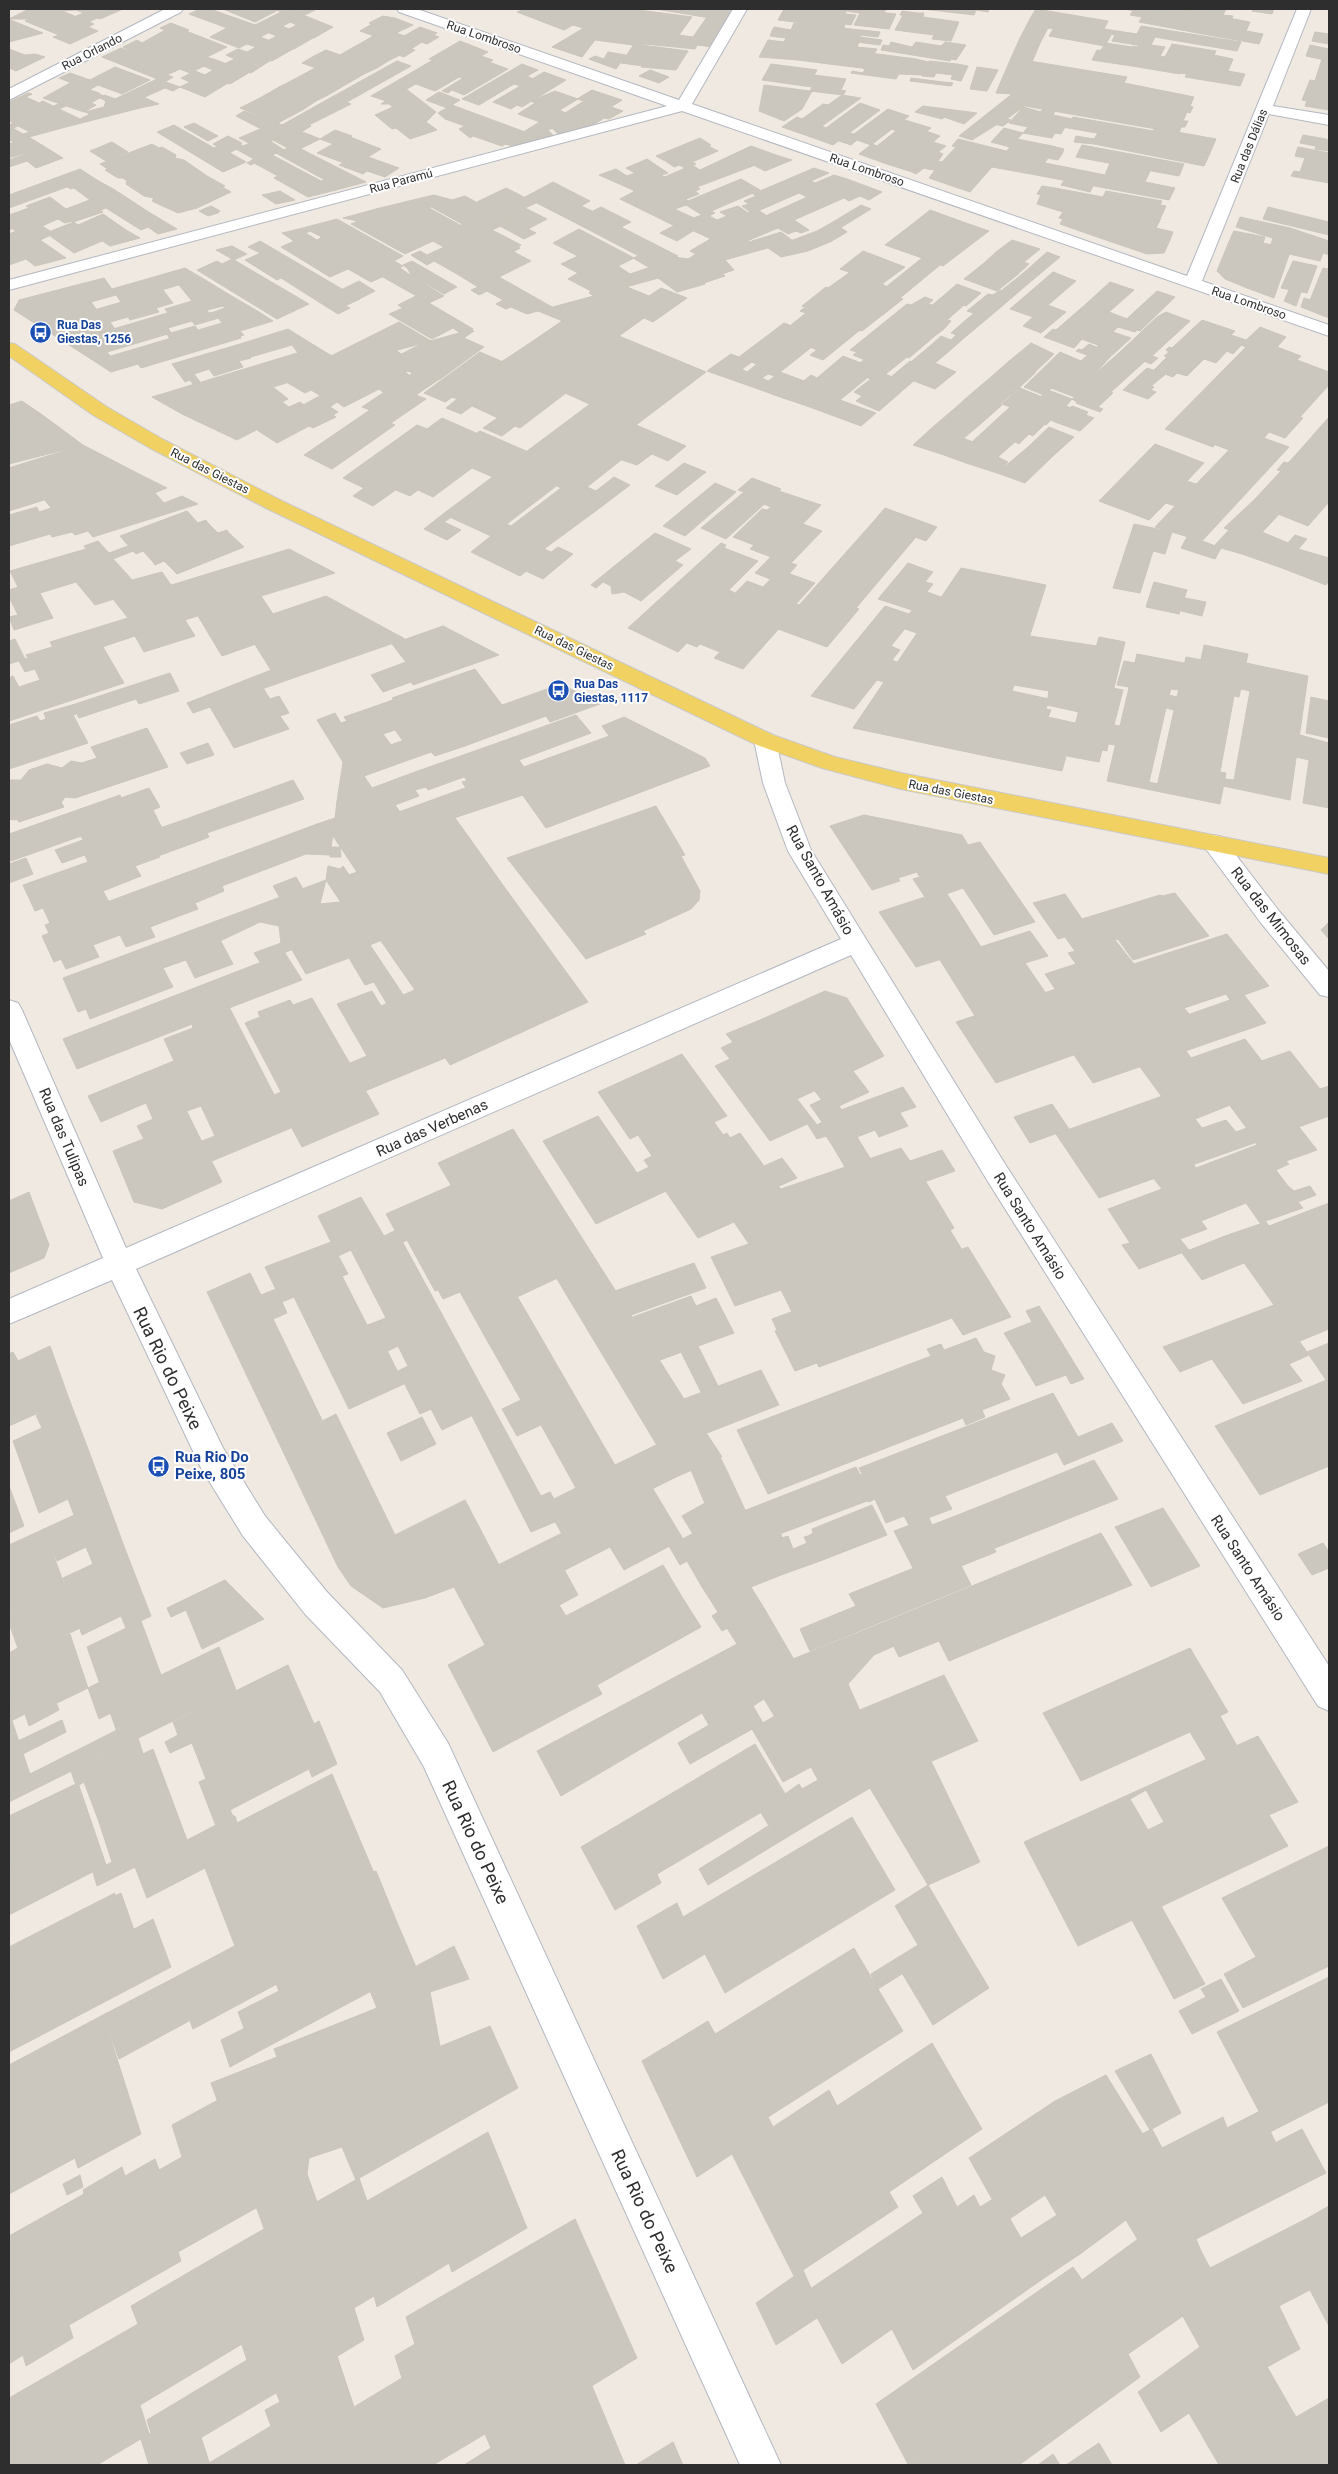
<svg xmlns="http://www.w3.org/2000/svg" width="1338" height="2474" viewBox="0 0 1338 2474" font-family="Roboto,sans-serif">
<rect width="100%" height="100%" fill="#efe9e1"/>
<g fill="#cbc7bf" stroke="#cbc5ba" fill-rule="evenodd">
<polygon points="29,9 57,9 94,24 88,27 98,31 70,44 53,37 59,35 25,21 30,19 9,19"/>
<polygon points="57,9 123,9 100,19 97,18 89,22 76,16 84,13 76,10 63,11"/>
<polygon points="200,9 210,9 272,31 239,48 210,37 227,28 189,14"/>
<polygon points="223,9 280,9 255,22"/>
<polygon points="280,9 289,9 305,15 272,31 255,25 281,12 277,10"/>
<polygon points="289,9 317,9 305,15"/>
<polygon points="524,9 616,9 583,28 573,25 564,30 517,12"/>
<polygon points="616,9 631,9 692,17 679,35 592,23"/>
<polygon points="656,9 735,9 728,21"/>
<polygon points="784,9 847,9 845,14 856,15 851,25 845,24 844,28 778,20"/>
<polygon points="847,9 850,9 896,14 889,29 854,25 860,13 846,11"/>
<polygon points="861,9 886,9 884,13"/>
<polygon points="923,9 989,9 988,12 976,10 974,15"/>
<polygon points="1036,9 1108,21 1104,29 1031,17"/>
<polygon points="1124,9 1179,9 1250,22 1246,31"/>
<polygon points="1179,9 1226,9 1223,15 1233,16 1232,18"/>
<polygon points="1253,9 1274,9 1272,14 1252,11"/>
<polygon points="902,11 917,13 924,13 923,17 900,15"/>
<polygon points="1133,11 1202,23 1263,34 1259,44 1203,34 1139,22 1142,17 1130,15"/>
<polygon points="303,15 333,27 314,38 289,29 297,25 290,22"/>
<polygon points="903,15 923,17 959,22 951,41 932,39 934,35 895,30"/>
<polygon points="383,16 395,18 413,25 396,33 369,23"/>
<polygon points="707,17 728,21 717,40 693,37"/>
<polygon points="1031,17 1058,21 1054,29 1048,28 1041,41 1020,38"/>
<polygon points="9,19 13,21 43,33 9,42"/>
<polygon points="1058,21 1104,29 1117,31 1115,35 1110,34 1111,35 1105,46 1049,36"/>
<polygon points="171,23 189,30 186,31 227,47 207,57 216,60 204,66 142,43 165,30 160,28"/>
<polygon points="592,23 644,30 633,45 595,40 582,57 552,47"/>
<polygon points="794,23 880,32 878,37 861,35 860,37 882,40 880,45 772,31 774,27 791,30"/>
<polygon points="372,24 396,33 422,42 411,49 360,31"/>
<polygon points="282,26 289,29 313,38 294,49 269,40 277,36 269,33"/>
<polygon points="1141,26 1241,42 1237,51 1137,34"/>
<polygon points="420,27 437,33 433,35 439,37 427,44 404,36"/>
<polygon points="644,30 693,37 701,38 695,49 635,43"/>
<polygon points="772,31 859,42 857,47 877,49 874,54 784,42 786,38 770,36"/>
<polygon points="1117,31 1137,34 1155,37 1150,47 1112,41"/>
<polygon points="1315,32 1329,34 1329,44 1312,41"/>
<polygon points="373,36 411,49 415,50 404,57 363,42"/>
<polygon points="260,37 281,45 293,49 272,61 247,52 256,47 247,44"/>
<polygon points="701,38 717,40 713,47 697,45"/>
<polygon points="1020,38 1041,41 1032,62 1011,58"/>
<polygon points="137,40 142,43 204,66 190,73 180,69 167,75 173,77 165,82 102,57 121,48 137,54 123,47"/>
<polygon points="768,40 784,42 805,45 798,60 759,57"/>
<polygon points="460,41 478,48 386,101 371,96 433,60 429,59"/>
<polygon points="363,42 400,55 388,61 352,48"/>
<polygon points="891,42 912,47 916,42 941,46 945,42 966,45 956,60 951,59 950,61 881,50 883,45 889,46"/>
<polygon points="635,43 649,46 688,51 676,70 641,67 643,66 621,63"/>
<polygon points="1106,43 1132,47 1128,55 1100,51"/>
<polygon points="1172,44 1216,51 1214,55 1233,59 1228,71 1158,60 1160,56 1165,57"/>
<polygon points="805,45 845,50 837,65 798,60"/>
<polygon points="1139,45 1150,47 1151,45 1165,47 1158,60 1128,55 1133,46 1137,47"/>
<polygon points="1310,45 1329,49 1329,61 1306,56"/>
<polygon points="352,48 388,61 377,68 340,55"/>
<polygon points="478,48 488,52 481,56 493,60 463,78 459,77 435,91 416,84"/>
<polygon points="9,49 25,55 35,54 45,57 16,71 9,68"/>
<polygon points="238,49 270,60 271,60 251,73 226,63 235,59 226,55"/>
<polygon points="326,50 340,55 377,68 364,74 314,56"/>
<polygon points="845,50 870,53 862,68 837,65"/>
<polygon points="1097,50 1128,55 1137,57 1132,66 1092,60"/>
<polygon points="608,52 626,55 616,69 589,59 595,56 604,59"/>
<polygon points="870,53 916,59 928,62 923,75 899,74 896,79 851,73 852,71 863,73 865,69 862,68"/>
<polygon points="314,56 319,58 364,74 352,81 302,63"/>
<polygon points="1137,57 1158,60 1184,64 1180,74 1132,66"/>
<polygon points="1011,58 1127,77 1124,83 1194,97 1190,106 1193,107 1190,113 1187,112 1183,121 1188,121 1185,127 1181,127 1179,133 1002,102 1012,94 996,93"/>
<polygon points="1322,59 1329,61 1329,84 1315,81"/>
<polygon points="216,60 249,72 250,72 230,84 205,75 213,70 203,66"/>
<polygon points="397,61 411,66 347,102 332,97"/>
<polygon points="929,61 957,64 953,75 936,73 934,77 922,76"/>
<polygon points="489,62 508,69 464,95 452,90 448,93 442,91"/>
<polygon points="522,64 538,70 527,76 533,79 520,86 514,84 479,105 462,99"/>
<polygon points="771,64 817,70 814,75 846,79 841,90 846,91 843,95 810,91 812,87 762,80"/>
<polygon points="957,64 968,66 961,81 951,79"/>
<polygon points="1184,64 1228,71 1245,74 1240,86 1185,77 1187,74 1180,73"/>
<polygon points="115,67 150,80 122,94 98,85 89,90 59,78 70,73 90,80"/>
<polygon points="977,67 998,70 987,91 970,89"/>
<polygon points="315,68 352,81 340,88 304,74"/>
<polygon points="650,70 669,77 659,83 639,76"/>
<polygon points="195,71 205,75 228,83 205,97 180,87 190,82 181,78"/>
<polygon points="544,72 566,80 522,107 517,105 511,109 493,102"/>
<polygon points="304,74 340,88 328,95 291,81"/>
<polygon points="911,78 943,82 953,83 951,86 910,81"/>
<polygon points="157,79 180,87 173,91 165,88 129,104 115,99"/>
<polygon points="1310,80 1329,84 1329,110 1305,106 1307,101 1302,100"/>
<polygon points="291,81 293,82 328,95 316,101 279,87"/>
<polygon points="70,83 99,93 103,96 91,103 96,105 84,112 43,98"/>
<polygon points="764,85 810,91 812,91 802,109 784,121 759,111"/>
<polygon points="279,87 284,89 316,101 304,109 267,94"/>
<polygon points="406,89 436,112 426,122 437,130 410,139 396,128 392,129 375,115 393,107 389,104 381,104"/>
<polygon points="592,90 622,100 611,107 623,111 609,119 604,118 593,125 565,113 584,101 577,99"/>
<polygon points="555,91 578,99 540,122 518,114 535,103 531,101"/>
<polygon points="439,92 460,100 447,108 426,100"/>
<polygon points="28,93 32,94 26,97 39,103 43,101 53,106 59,104 66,106 59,109 80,119 90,114 101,118 62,128 9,102"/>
<polygon points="267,94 275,97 304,109 291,116 254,101"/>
<polygon points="104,95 110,97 140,108 101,118 85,112 104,107 106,101 100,98"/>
<polygon points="842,95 861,98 808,136 782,127 797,117 802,119 823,104 828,105"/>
<polygon points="143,97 159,104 140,108 129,104"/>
<polygon points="332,97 351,104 309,125 311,126 298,134 282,125"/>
<polygon points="254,101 266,106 291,116 278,123 240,108"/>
<polygon points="9,102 62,128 29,137 23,134 30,132 18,126 13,128 9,126 13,122 9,121"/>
<polygon points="1002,102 1024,106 1007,119 1011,120 1003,126 978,121"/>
<polygon points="860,103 880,110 833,145 808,136 822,126 826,128"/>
<polygon points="452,105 544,139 513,146 505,144 502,146 473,136 470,138 459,129 465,126 445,119 438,113"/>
<polygon points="923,106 954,110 942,119 915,112"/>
<polygon points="1023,107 1041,112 1028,127 1009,123"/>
<polygon points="888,109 909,116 871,145 857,140 851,145 839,141 850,133 854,134"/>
<polygon points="1043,109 1055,111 1053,115 1072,119 1068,128 1033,121"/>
<polygon points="559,110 577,118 548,130 554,136 544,139 525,131"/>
<polygon points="954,110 977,113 964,124 944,117"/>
<polygon points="244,111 278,123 314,142 300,149 236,116"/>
<polygon points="1073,117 1153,131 1155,128 1216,139 1210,153 1068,128"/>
<polygon points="577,118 596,126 558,134 552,128"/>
<polygon points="905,120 931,128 884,163 859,154 872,144 877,146 896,131 892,129"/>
<polygon points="978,121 996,125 972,140 959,136"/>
<polygon points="1033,121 1065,127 1061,134 1055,133 1052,138 1023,133"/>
<polygon points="194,123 218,136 208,141 184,127"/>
<polygon points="174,125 214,148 218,146 246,162 223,172 157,132"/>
<polygon points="11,127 23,134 29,137 14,142 9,140 9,128"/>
<polygon points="1004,128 1023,133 1010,147 991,142"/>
<polygon points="260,129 293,146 288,148 273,140 270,141 284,150 272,155 239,138"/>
<polygon points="335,130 352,136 350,137 381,149 368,157 320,139"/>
<polygon points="926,131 940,136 933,142 946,146 912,172 884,163"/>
<polygon points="301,132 308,134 320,139 314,142 298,134"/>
<polygon points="1098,133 1210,153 1204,166 1094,144 1074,142 1076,136 1094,139"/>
<polygon points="1303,135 1326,139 1329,141 1329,151 1315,149 1316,146 1300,143"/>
<polygon points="228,136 242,143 240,144 243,146 229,153 213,144"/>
<polygon points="29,137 45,147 9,158 9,144"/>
<polygon points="700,138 711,145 667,162 656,156"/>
<polygon points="958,139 1006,151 970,192 929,178 935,170 927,169 935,160 942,162 956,147 952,146"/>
<polygon points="1017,139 1052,146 1064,149 1062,154 1012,145"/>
<polygon points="112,142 128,152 106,161 90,151"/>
<polygon points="250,143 272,155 251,165 247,163 254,159 236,149"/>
<polygon points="152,144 159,148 162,147 176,155 175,158 184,160 207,176 225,186 222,187 231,192 197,208 178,213 156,203 152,201 154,198 144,196 126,184 127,181 123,178 118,178 105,170 108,169 100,164"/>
<polygon points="333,144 368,157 399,168 385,177 367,171 363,174 339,165 344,163 317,153"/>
<polygon points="1012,145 1062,154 1058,160 1048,158 1036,175 992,167"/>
<polygon points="1082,145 1184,164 1179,176 1076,157"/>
<polygon points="293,146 301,149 366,182 336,190 321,181 325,180 276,153"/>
<polygon points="708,146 718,151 692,162 696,164 685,168 679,165 674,167 667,162"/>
<polygon points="751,146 779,156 697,187 674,173 692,165 700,170"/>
<polygon points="45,147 63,158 36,168 27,161 9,167 9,160"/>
<polygon points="1298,147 1329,153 1329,183 1291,176 1294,171 1300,172 1305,158 1295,156"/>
<polygon points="938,152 943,154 938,161 935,160 927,169 924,168 916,174 912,172"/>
<polygon points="272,155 321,181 336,190 308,197 274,178 278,176 254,163"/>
<polygon points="779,156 792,160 765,171 755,166"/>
<polygon points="647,159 668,173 662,175 664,177 633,190 599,175 616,169 627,176 635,173 626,168"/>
<polygon points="1043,163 1045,163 1095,173 1089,185 1036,175"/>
<polygon points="1110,163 1150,171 1145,182 1175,188 1169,200 1089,185 1095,173 1105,175"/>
<polygon points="814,168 829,173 811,181 815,183 834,175 847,179 807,197 799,193 758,211 750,212 742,206 749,204 744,201 756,196 753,194"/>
<polygon points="80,169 97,180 71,189 67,187 9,208 9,195"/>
<polygon points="674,173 700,189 663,204 633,190"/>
<polygon points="741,179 760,190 702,215 683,203"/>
<polygon points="847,179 882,192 869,200 860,196 849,201 844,198 794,220 809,230 801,233 796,231 788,234 761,218"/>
<polygon points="97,180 115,190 90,200 74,188"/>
<polygon points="1064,181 1089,185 1093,186 1090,192 1061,185"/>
<polygon points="553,182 590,201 581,206 592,211 572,221 525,197"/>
<polygon points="1042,186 1055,188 1103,197 1099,206 1037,194"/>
<polygon points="506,188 536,203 525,208 547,219 528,229 477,202"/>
<polygon points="115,190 147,211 177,229 158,234 148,227 141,230 106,208 101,210 87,201"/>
<polygon points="280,191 295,200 276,204 262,195"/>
<polygon points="635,191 694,218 696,218 679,228 620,199"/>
<polygon points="695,191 699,194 686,199 688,201 683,203 686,205 675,209 663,204"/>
<polygon points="1106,191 1162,201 1160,205 1166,206 1161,217 1109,208 1099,205"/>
<polygon points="1041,194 1161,218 1156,228 1173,232 1170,240 1107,225 1100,238 1060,224 1063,219 1059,218 1063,212 1037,204"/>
<polygon points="434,195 452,200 465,196 511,221 482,235 417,199"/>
<polygon points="50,197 66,209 9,230 9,215 29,208 26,206"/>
<polygon points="417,199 431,207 429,208 460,225 431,240 376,209"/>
<polygon points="87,201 103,212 73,222 58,212"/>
<polygon points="861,205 871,209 840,228 833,222"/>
<polygon points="211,206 220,211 218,213 208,216 199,211"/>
<polygon points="738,206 748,213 756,209 766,215 727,233 694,218 711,211 715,213 709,216 717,220 727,216 720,212"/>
<polygon points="601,207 631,222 621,227 591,212"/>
<polygon points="1268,207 1329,222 1329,235 1263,219"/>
<polygon points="376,209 431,240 433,241 405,254 351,224 358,221 343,218"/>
<polygon points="930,210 966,223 950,235 915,222"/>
<polygon points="58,212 72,221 65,223 58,219 42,226 34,221"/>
<polygon points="591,212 621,227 678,256 658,266 572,221"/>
<polygon points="103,214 126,230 140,238 110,246 78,225"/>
<polygon points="1240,217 1290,228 1329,241 1329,255 1236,227"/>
<polygon points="696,218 724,231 711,239 683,226"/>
<polygon points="761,218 778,228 747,241 727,233"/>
<polygon points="337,219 403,256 394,261 403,266 381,276 317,240 322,237 310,231 306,233 299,229"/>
<polygon points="34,221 50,231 46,233 49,236 40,240 20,226"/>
<polygon points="511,221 528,229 536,233 524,239 500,226"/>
<polygon points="74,222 78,225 102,241 74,253 46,233"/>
<polygon points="833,222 847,232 832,241 817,231"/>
<polygon points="915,222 950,235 922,258 885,245"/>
<polygon points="966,223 989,231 943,266 922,258"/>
<polygon points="463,224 482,235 531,261 499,277 431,240"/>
<polygon points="1107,225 1170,240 1164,253 1147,254 1100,238"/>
<polygon points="20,226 40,240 66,258 35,266 26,259 9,265 9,234 16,231 13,229"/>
<polygon points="673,226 679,228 683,226 693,231 677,241 660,233"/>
<polygon points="299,229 317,240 359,264 330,277 281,247 294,241 282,233"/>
<polygon points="579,229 634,258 618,266 633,276 625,281 553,243"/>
<polygon points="492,230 521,245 518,247 520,248 513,252 482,235"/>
<polygon points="724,231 749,242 764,249 714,263 690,251"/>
<polygon points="817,231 832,241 808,251 793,240"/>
<polygon points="1234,231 1265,237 1263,243 1231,237"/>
<polygon points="781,232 793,241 764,249 749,242"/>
<polygon points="1231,237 1263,243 1247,288 1225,279 1217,271"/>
<polygon points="1273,238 1293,244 1291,249 1271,244"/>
<polygon points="793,240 808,251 781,257 768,248"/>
<polygon points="1012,240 1040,249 1024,262 996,252"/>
<polygon points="260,241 272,248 260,253 248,247"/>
<polygon points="1263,243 1291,249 1274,298 1247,288"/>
<polygon points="1293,244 1323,253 1320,261 1289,254"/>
<polygon points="232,246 247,254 234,260 216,250"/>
<polygon points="444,247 476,265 457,274 434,261 427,265 411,255 420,251 427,255"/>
<polygon points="272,248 359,299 360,299 345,306 350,308 338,314 281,278 277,280 245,260"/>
<polygon points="863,251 905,267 882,284 840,269"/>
<polygon points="996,252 1024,262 1029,264 1017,275 984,263"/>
<polygon points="1047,252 1060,257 1041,273 1028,269"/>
<polygon points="696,254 714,263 673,274 658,266 675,257 688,259"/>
<polygon points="578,256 625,281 633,285 594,296 589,293 591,291 568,279 578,273 561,264"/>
<polygon points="638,256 657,265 650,268 633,258"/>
<polygon points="922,258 940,265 900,298 881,291"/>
<polygon points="232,259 234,260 309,304 277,319 197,270 217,261 222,264"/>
<polygon points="725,260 734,270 722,274 725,276 704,283 705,284 677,292 658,278"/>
<polygon points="412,261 457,287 444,294 411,275 408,269 403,265"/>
<polygon points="1293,261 1317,266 1307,293 1281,288"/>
<polygon points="984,263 1017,275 997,291 964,279"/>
<polygon points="359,264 381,276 382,277 371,282 348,269"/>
<polygon points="476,265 499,277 552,307 527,314 511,307 506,309 496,304 503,300 487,291 479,295 471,290 478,287 457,274"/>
<polygon points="657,265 673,274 633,285 625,281 633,276 630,274"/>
<polygon points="399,267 407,273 444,296 429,303 381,276"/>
<polygon points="185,268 202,278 121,302 112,289"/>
<polygon points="1323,268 1329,269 1329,318 1301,307 1304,298 1310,300"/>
<polygon points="1028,269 1041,273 1029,283 1016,279"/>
<polygon points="1053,272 1076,281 1048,305 1066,312 1041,333 1023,326 1033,317 1010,309"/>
<polygon points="849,273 882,284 886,286 866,303 828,288"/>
<polygon points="104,278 116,295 91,302 96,309 39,326 14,310 19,300"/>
<polygon points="202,278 230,295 168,313 165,309 192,301 179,285"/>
<polygon points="1016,279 1029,283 1015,295 1002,290"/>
<polygon points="359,281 375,291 359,299 343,289"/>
<polygon points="1110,282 1134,290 1109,312 1086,304"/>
<polygon points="957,284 981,293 966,306 942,297"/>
<polygon points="627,287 649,296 661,288 687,298 653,322 644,318 619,336 614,334 607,339 538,311"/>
<polygon points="826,287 828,288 866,303 842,322 802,306"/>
<polygon points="163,290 173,303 156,308 159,312 130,320 128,317 110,322 115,329 66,343 39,326"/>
<polygon points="1000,290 1015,295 988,318 967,311 988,294 993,295"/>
<polygon points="1289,290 1301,292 1296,306 1284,301"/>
<polygon points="881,291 903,299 862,331 841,323"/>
<polygon points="1157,291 1175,297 1140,331 1137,330 1135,332 1118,327"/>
<polygon points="230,295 259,312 222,323 214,312 225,308 223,306 207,310 201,303"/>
<polygon points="416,296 429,303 473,329 460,333 453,328 432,339 389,314 403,308 398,305"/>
<polygon points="925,297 933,300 928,304 932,305 908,325 865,360 853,355 857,352 850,350 907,304 911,305"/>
<polygon points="942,297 964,305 947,320 951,321 944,329 936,335 908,325"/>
<polygon points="201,303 209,313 214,312 219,318 195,325 192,321 168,328 171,333 107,352 110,356 94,361 66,343"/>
<polygon points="1086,304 1109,312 1127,319 1098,345 1056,330"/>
<polygon points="804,308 842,322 823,338 791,325 806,313 800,311"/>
<polygon points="259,312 273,321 240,331 244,335 240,336 241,338 141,368 138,364 111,372 94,361"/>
<polygon points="1166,312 1190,321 1152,356 1158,358 1151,364 1120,352 1157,317"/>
<polygon points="974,313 988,318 964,338 951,333"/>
<polygon points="1202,320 1235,331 1231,335 1246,340 1233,354 1227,351 1216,363 1204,359 1187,376 1177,373 1173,377 1154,370 1167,357 1164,356 1169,352 1166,350 1169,347 1172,348"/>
<polygon points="562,321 607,339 573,364 527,345"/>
<polygon points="399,322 431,341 390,352 367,338"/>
<polygon points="784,323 823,338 779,373 739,357"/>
<polygon points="841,323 860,330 823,360 810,355 817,350 810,347"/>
<polygon points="908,325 936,335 909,358 880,347"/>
<polygon points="195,326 198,330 170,339 167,334"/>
<polygon points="1260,327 1286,337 1277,347 1301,356 1213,447 1165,429 1246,347 1241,345"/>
<polygon points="288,329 317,347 298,353 292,345 251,357 240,344"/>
<polygon points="1053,329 1056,330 1082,339 1074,348 1044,337"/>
<polygon points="470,330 474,331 412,373 408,371 405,372 409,375 402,379 380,365 423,343"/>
<polygon points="1113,332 1131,338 1109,358 1091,352"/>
<polygon points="614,334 619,336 706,372 636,425 545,384"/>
<polygon points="956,335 964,338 947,353 930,346 941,336 951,340"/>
<polygon points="367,338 390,352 347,365 331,356"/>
<polygon points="464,338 484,347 439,380 416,371"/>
<polygon points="1031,343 1054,354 1035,372 1008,362"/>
<polygon points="240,344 251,358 239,361 243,367 214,376 209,369 194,374 200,382 193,384 190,380 185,382 172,364"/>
<polygon points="1089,344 1096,347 1087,355 1076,351 1079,349 1082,350"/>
<polygon points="527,345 573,364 545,384 498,364"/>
<polygon points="930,346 947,353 929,368 912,361"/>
<polygon points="317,347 347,365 182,414 152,397"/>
<polygon points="880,347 907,357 882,377 876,375 871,379 850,371"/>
<polygon points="396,350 401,354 321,396 311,390 305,393 288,383"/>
<polygon points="480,352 503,362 445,402 424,393"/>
<polygon points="1060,352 1081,361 1044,395 1024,387"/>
<polygon points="1091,352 1109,358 1094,375 1102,378 1077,402 1072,399 1075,397 1051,388"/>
<polygon points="1120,352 1144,362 1111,392 1113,393 1098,407 1103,409 1100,412 1076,403 1102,378 1094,375"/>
<polygon points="731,354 752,362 742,369 747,372 757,364 779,373 775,376 768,374 762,378 768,381 758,389 707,371"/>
<polygon points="843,356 861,363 807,406 783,398 811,375 817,378"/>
<polygon points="1297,360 1329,372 1329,385 1300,417 1303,418 1285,438 1269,432 1264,438 1233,427"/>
<polygon points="910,361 929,368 910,384 891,377"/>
<polygon points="1008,362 1035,372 1036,372 1019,388 991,377"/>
<polygon points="935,363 956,372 935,389 914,381"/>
<polygon points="498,364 546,384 498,418 472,406 461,414 446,408 457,399 452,397"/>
<polygon points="380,365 403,380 384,393 379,389 344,407 337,402 330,407 316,398"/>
<polygon points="1147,368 1166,374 1151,386 1154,387 1151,390 1156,392 1148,399 1123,390"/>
<polygon points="416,371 438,380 416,395 426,399 391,423 367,412 370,410 362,407"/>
<polygon points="850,371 867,378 840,400 822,394"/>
<polygon points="780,372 804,381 783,398 758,389"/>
<polygon points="885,374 910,384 879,411 856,401 862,396 854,392 876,375 882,377"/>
<polygon points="991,377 1019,388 1000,404 972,393"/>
<polygon points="546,384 566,393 520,428 515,426 502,436 483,428"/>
<polygon points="273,387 288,399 282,402 289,407 300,402 304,405 237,440 182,414"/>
<polygon points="1020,388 1042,397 1024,412 1002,404"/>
<polygon points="1048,390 1072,399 1066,406 1071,408 1055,422 1051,420 1046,425 1021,415"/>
<polygon points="972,393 1000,404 1002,405 984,421 954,409"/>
<polygon points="822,394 840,400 876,413 861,426 807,406"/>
<polygon points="316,398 338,412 333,415 336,417 313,428 309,426 277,443 257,430"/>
<polygon points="22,401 41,414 9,423 9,405"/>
<polygon points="590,404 636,425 491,536 443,514"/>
<polygon points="1072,406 1088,412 1086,415 1094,418 1080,431 1055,422"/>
<polygon points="1010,407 1024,412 985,447 972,442"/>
<polygon points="954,409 984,421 964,438 934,426"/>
<polygon points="367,412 395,425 332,469 304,455"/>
<polygon points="41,414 60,428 9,442 9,423"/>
<polygon points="1021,415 1045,424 1033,436 1029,434 1019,444 1015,442 1008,448 991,441"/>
<polygon points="1329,417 1329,457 1326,460 1300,450"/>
<polygon points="442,418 476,433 373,506 353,496 364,488 343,478 417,425 427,429"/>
<polygon points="636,425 686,446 668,461 652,454 637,465 622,460 625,457 605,449"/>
<polygon points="934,426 963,438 944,455 913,445"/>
<polygon points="1049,427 1074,437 1053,456 1028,447"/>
<polygon points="1233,427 1289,447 1202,541 1155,527 1229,450 1216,445"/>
<polygon points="60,428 83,445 9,464 9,442"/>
<polygon points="480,431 526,451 493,477 472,468 433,497 418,490 410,496 396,490"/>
<polygon points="963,438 985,447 966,463 944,455"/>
<polygon points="991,441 1008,448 998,457 1008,462 997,473 966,463"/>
<polygon points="1155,444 1204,463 1187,481 1196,484 1175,506 1166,503 1149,520 1099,501"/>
<polygon points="83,445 139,474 48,504 15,466"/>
<polygon points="1028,447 1053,456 1025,483 997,473"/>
<polygon points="605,449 625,457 587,487 596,491 614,477 630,485 601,507 557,486"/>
<polygon points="1300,450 1326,460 1282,511 1254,500 1281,471 1277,470 1284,462 1288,463"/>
<polygon points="1329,457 1329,494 1304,485"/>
<polygon points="684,463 706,472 677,495 655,486"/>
<polygon points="15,466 44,500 9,511 9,468"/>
<polygon points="139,474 167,488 67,527 48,504"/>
<polygon points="752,478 781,489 726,539 701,528 744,492 738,490"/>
<polygon points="715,483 736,492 685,536 663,526"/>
<polygon points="1304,485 1329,494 1329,502 1308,526 1278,514"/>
<polygon points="561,488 601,507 544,549 551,552 520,576 471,552 506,524 511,526"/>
<polygon points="779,491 821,505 771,557 750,549 754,545 733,537 762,509 767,510 771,507 764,504"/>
<polygon points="155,493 164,503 182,496 198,504 93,537 88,531 75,535 67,527"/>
<polygon points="1254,500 1282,511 1242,554 1214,546 1229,530 1224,528"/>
<polygon points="37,507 39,512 51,508 58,516 9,530 9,515"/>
<polygon points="885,508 937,527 926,541 873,522"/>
<polygon points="187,511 198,523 206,520 207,522 133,551 120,536"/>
<polygon points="443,514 450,518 444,522 461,530 447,540 424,529"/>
<polygon points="58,516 72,532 52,537 50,534 9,546 9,530"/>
<polygon points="207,522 218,533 227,530 228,532 153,562 143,551 136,554 133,551"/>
<polygon points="873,522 916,537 856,608 859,609 827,647 778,629"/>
<polygon points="803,524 822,531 791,563 797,565 789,574 779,570 770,579 755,573"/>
<polygon points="1134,524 1172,532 1165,554 1153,551 1140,593 1113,588"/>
<polygon points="228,532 244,547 177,574 164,561 155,565 153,562"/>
<polygon points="1262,532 1288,543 1295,535 1307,539 1282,568 1242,554"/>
<polygon points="655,533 691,549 675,561 683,565 641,601 624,592 612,594 611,586 603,582 596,588 591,585"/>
<polygon points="1187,537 1202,541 1221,548 1215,559 1181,548"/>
<polygon points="98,541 109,553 113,559 99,564 84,546"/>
<polygon points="721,543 726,545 724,548 758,561 729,590 735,593 678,652 628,628"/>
<polygon points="128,546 133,551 113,559 109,553"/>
<polygon points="558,547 573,554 543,579 526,571"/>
<polygon points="86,549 99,563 18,587 10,571"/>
<polygon points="289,549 335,573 156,629 129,598"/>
<polygon points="1298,549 1329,558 1329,581 1326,585 1282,568"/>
<polygon points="113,559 126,573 112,578 99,564"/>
<polygon points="99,563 127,595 95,605 76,582 40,593 34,582"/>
<polygon points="908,563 933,572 925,582 933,584 912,610 878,599"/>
<polygon points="961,568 1046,585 991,757 853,728"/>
<polygon points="779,570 815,583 796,604 800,605 743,669 714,658 720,652 700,644 697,647 687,643 747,581 763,587"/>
<polygon points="162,572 171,585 129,598 112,578 126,573 132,580"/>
<polygon points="34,582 53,618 14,630 9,617 18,615 9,597 9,590"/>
<polygon points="1154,582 1187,590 1179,614 1146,607"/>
<polygon points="927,592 941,597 917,633 905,629 915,616 909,614"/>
<polygon points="127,595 156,629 60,661 50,642 128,618 113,599"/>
<polygon points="261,596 273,614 326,596 405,639 279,683 231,606"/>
<polygon points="1185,598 1206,602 1202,616 1181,611"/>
<polygon points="231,606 256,644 222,656 198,616"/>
<polygon points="885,606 915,616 891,646 900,650 892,660 897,662 884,682 877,680 854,709 811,696"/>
<polygon points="185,620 195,636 144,652 135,636"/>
<polygon points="443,626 499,655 413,685 411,682 383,692 371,675 406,662 392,644"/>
<polygon points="1030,636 1097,646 1079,712 1047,705 1049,691 1014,685"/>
<polygon points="1099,637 1125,642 1114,688 1086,683"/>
<polygon points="15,639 25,659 9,664 9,641"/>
<polygon points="1204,645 1248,654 1245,668 1201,660"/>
<polygon points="52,647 60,661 25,672 19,661 28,658 26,655"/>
<polygon points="103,647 124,683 9,721 9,678 13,676 19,687 40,680 35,669"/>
<polygon points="1137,654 1184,663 1179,690 1171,689 1169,695 1177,697 1174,710 1166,708 1149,782 1158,784 1156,791 1107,781"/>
<polygon points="1186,657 1245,668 1239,697 1234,696 1220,772 1226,773 1220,804 1156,791"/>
<polygon points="1124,661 1135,663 1129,687 1117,685"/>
<polygon points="1246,663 1308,676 1290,800 1223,786 1225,779 1234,780 1250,691 1241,689"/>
<polygon points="475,669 502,705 419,735 392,698"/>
<polygon points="271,670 279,683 193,713 187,703"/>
<polygon points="170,673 179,691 139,704 136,699 79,718 72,705"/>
<polygon points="1086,683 1123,690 1114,725 1120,726 1115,745 1108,744 1107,751 1102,750 1099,762 1067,756"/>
<polygon points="561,684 600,704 550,722 546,716 465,746 449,724"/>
<polygon points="263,688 270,699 279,696 289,713 280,716 289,729 234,748 210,707"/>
<polygon points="1012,691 1049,699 1046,709 1051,710 1048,717 1075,723 1062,771 991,757"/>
<polygon points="1311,697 1329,701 1329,738 1306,733"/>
<polygon points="393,700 419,735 403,741 395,730 383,734 391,745 343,762 317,720 335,713 341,723 347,721 344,717"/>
<polygon points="72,705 76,714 73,715 88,743 9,769 9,725 37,716 40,721 46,719 44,713"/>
<polygon points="576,715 591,733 519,760 524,767 466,788 462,782 467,781 452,759"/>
<polygon points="624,717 640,725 609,736 602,726"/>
<polygon points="449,724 465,746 435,756 431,752 364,776 372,788 337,801 343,762"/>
<polygon points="640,725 705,758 710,766 546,828 507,773"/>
<polygon points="147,728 168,767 75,798 65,797 59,806 45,802 39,812 14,820 9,819 9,780 21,780 29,770 47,764 62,768 71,761 82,763 97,758 91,747"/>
<polygon points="1300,735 1329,743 1329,808 1303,803 1309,760 1296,757"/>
<polygon points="208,743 214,755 187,764 180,753"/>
<polygon points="452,759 464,777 428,790 415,772"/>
<polygon points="415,772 426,787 415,790 419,796 395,805 400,812 333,836 337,801"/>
<polygon points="507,773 523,795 454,818 440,797"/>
<polygon points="293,780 304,799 207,833 209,837 199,841 186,819"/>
<polygon points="149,788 160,807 153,810 162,828 62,863 55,850 83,840 81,836 11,861 9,856 9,834 120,795 121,798"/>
<polygon points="440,797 473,843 359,889 349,875 357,872 333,836"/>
<polygon points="45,802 59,806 61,802 64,807 19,822 17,819 39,812"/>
<polygon points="656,806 685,855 681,856 700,891 699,900 691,909 643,931 646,934 586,959 507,858"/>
<polygon points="864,815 899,822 933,873 919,876 917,872 898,878 900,881 872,890 830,826"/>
<polygon points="335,818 330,855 306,854 310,841 314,841 317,824"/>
<polygon points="186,819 199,841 158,856 146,833"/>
<polygon points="899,822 962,835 968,845 980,842 1035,922 994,935 963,888 946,894"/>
<polygon points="317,824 314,841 310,841 306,854 222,886 224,891 195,903 180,875"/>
<polygon points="146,833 160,857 135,866 141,876 103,891 109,902 50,923 43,908 35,911 23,885 88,862 85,855"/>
<polygon points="473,843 505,888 370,945 338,898"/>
<polygon points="331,847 340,847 341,857 330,857"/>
<polygon points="26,858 33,874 9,883 9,864"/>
<polygon points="328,866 340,869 343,866 359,889 338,898 326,880"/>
<polygon points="933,873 955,906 889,927 879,912 925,897 913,879"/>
<polygon points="180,875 198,909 150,927 155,937 126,947 120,935 93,945 99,957 66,969 61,959 54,962 42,936 49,933 45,925"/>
<polygon points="296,877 303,889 280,898 273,886"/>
<polygon points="326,880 320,904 340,902 356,925 260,962 254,953 281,943 279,926 260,922 220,941 211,923"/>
<polygon points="505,888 540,936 415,990 381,941"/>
<polygon points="1175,893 1209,936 1133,960 1118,939 1115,940 1134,964 1087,979 1068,953 1075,951 1065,937 1058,939 1033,903 1065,894 1082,919 1160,895 1162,896"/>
<polygon points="955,906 981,947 916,967 889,927"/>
<polygon points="1329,922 1329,939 1321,930"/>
<polygon points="211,923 233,964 195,978 186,960 163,968 173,987 90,1019 86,1009 78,1012 63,978"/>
<polygon points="356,925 370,945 404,996 387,1004 374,982 365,985 349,958 306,974 292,950"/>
<polygon points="1030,931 1048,956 1025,963 1045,992 975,1016 940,960"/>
<polygon points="1227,934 1269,986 1230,1000 1226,994 1184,1008 1189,1014 1101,1045 1059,988"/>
<polygon points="540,936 588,1002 450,1065 403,995"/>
<polygon points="285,953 302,980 229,1008 215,980"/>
<polygon points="1076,964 1087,979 1055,989 1045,974"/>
<polygon points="215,980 242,1032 174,1061 164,1039 193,1028 192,1024 77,1069 63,1039"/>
<polygon points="1059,988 1101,1045 996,1083 956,1022"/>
<polygon points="372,991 381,1006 404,996 445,1058 365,1091 350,1063 367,1056 337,1004"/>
<polygon points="825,991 847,998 864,1025 830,1041 869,1092 839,1106 843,1112 834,1116 760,1020"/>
<polygon points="1244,995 1266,1023 1093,1083 1074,1055"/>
<polygon points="312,998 379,1114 302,1147 274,1095 281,1092 245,1023 260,1017 258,1012 290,1000 293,1005"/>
<polygon points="760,1020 814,1091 797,1099 814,1121 770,1141 715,1066 730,1059 721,1048 733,1042 726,1034"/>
<polygon points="864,1025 884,1056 853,1071 830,1041"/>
<polygon points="242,1032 291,1128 212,1161 202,1141 215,1136 201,1106 187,1111 164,1065"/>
<polygon points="1245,1039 1262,1061 1162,1097 1140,1067 1186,1051 1191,1058"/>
<polygon points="1290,1051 1320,1089 1329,1086 1329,1116 1257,1142 1210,1079"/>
<polygon points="682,1054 727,1116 714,1122 723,1135 727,1133 730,1138 740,1133 806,1224 749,1244 734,1222 698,1238 644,1160 652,1156 638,1135 630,1139 598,1092"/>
<polygon points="164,1065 191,1120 144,1139 137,1126 153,1119 146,1103 101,1122 88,1096"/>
<polygon points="1210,1079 1230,1105 1195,1119 1202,1128 1226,1120 1236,1132 1247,1128 1257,1142 1099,1198 1056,1134"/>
<polygon points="903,1087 916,1107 852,1129 842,1112 841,1110"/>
<polygon points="821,1100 834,1116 842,1112 857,1137 832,1145 826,1136 817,1139 807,1123 814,1121 817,1125 822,1122 810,1105"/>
<polygon points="1052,1104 1069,1129 1030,1143 1014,1117"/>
<polygon points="900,1113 908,1126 879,1137 875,1130 857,1137 852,1129"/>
<polygon points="598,1116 637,1173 649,1167 666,1191 596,1224 543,1141"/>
<polygon points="191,1120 222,1182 162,1209 134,1202 113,1151"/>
<polygon points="1299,1127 1317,1150 1286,1161 1289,1164 1276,1170 1255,1142"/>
<polygon points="513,1129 596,1260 517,1297 438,1163"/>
<polygon points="857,1137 870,1158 845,1167 832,1145"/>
<polygon points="1257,1145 1288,1186 1294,1191 1310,1186 1316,1195 1298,1202 1303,1208 1260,1223 1246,1203 1201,1221 1207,1229 1180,1239 1189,1250 1139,1269 1122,1245 1130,1243 1108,1209 1162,1189 1154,1179 1194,1165 1196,1168"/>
<polygon points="901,1148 910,1161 942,1150 955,1171 806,1224 781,1189"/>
<polygon points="782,1158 797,1178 779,1186 764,1166"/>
<polygon points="926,1182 954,1228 950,1230 962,1250 792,1312 781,1290 735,1306 711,1257"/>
<polygon points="452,1185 528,1315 484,1335 460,1292 443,1299 438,1290 435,1291 407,1240 402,1243 386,1214"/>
<polygon points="29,1192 49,1245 44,1258 9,1273 9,1201"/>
<polygon points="361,1197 384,1236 396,1230 492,1406 442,1430 431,1409 420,1414 398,1371 408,1366 398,1346 388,1351 373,1323 386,1318 351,1250 338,1256 318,1216"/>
<polygon points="1329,1203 1329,1284 1274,1305 1225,1236 1266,1222 1269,1226"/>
<polygon points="1225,1236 1244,1263 1202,1280 1182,1253"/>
<polygon points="331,1242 348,1274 342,1276 367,1325 373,1323 404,1384 349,1409 294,1297 282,1302 265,1267"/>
<polygon points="968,1247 1011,1317 963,1335 952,1318 819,1367 817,1363 795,1371 775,1331 777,1330 772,1319"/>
<polygon points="596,1260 684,1399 722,1457 676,1477 557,1279"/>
<polygon points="694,1263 706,1288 631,1315 615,1291"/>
<polygon points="250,1273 261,1295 276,1289 287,1313 273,1319 322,1420 279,1443 207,1292"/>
<polygon points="1329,1284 1329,1329 1300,1341 1274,1305"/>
<polygon points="691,1296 696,1306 716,1298 734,1333 660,1360 633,1317"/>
<polygon points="1274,1305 1309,1355 1289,1364 1302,1381 1243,1404 1212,1359 1180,1372 1163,1347"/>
<polygon points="1039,1306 1062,1343 1020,1359 1004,1333 1032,1322 1026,1311"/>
<polygon points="528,1315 565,1379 521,1400 484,1335"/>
<polygon points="976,1338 984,1352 995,1356 991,1370 752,1461 737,1430 931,1356 927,1349 941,1344 944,1350"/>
<polygon points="1062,1343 1084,1379 1071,1384 1066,1375 1036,1386 1020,1359"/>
<polygon points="1329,1343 1329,1379 1326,1380 1307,1352"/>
<polygon points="50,1346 69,1399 9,1426 9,1354 13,1352 18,1361"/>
<polygon points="698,1346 718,1386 701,1392 681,1352"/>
<polygon points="761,1370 779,1405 707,1433 684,1399"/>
<polygon points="991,1370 1005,1375 1001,1384 1010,1399 982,1410 985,1417 966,1425 963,1418 768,1494 752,1461"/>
<polygon points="565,1379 634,1498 562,1534 541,1496 550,1492 554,1499 576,1488 541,1425 517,1436 502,1409"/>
<polygon points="1329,1379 1329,1466 1260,1495 1215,1426"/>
<polygon points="1053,1393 1078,1437 1112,1423 1123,1441 1064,1465 1057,1452 945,1496 952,1509 909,1525 904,1516 886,1523 875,1499 869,1502 867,1501 856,1477 862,1474 859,1468"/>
<polygon points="69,1399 88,1449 26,1477 13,1441 42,1428 36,1415"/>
<polygon points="492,1406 555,1522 531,1532 472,1416"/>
<polygon points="336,1414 395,1535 425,1598 383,1608 351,1586 338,1567 279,1443"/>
<polygon points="422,1417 436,1444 401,1461 387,1433"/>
<polygon points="656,1445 676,1477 634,1498 615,1465"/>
<polygon points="88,1449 107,1500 74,1515 68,1499 39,1513 26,1477"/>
<polygon points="720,1457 727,1471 696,1482 691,1470"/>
<polygon points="1094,1460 1118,1499 1030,1534 1008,1495"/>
<polygon points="856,1467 860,1475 856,1477 867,1501 761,1541 781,1575 751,1587 713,1523"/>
<polygon points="727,1471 745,1510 713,1523 696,1482"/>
<polygon points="9,1486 24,1526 9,1533"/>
<polygon points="653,1489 683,1539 624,1570 610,1547 565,1570 548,1540"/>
<polygon points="1008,1495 1030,1534 995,1548 973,1509"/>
<polygon points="107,1500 125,1549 93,1564 86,1547 57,1561 44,1529"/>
<polygon points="465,1500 499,1565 454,1587 425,1598 395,1535"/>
<polygon points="705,1503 713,1523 693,1534 682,1516"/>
<polygon points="872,1505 887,1535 820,1561 808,1536 813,1533 812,1529"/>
<polygon points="1163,1508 1200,1566 1151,1587 1115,1527"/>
<polygon points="973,1509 996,1552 961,1566 954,1552 913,1568 894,1531 929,1518 932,1525"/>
<polygon points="713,1523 739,1568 702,1587 687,1561 680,1565 669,1546"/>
<polygon points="44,1529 80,1628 21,1657 9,1623 9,1614 11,1612 9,1605 9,1545"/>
<polygon points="1101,1533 1132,1585 949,1661 939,1641 899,1657 882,1623"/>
<polygon points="781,1534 782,1538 788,1536 793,1549 807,1543 804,1537 808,1536 820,1561 781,1575 761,1541"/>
<polygon points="548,1540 578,1595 485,1645 454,1587"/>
<polygon points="1323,1543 1329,1552 1329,1568 1312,1575 1298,1554"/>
<polygon points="125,1549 151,1616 126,1628 121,1616 82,1635 63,1578"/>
<polygon points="954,1552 971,1585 810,1651 800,1629 856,1606 849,1594"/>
<polygon points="663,1565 682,1597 471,1709 448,1665 559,1605 566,1616"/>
<polygon points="739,1568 764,1608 722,1631 712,1616 718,1612 702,1587"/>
<polygon points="225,1580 264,1619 202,1649 186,1610 171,1617 167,1608"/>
<polygon points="682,1597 701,1627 597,1685 602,1694 493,1752 471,1709"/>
<polygon points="764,1608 814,1694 775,1717 764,1699 753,1706 763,1723 690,1764 678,1743 709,1725 702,1713 561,1796 537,1751 737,1644 727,1628"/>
<polygon points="141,1621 161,1675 219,1647 236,1690 122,1746 87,1647"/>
<polygon points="882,1623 894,1646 874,1655 848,1684 860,1711 831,1722 793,1659"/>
<polygon points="70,1634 88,1688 57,1703 47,1679 9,1698 9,1653 18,1648 21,1657"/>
<polygon points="1190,1648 1228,1712 1220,1716 1237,1746 1206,1759 1190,1732 1081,1781 1043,1713"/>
<polygon points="288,1665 314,1724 319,1721 337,1764 312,1777 309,1769 230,1810 233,1816 216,1826 199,1782 206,1779 192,1743 170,1753 165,1742 178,1735 173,1722"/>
<polygon points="944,1675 978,1741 870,1788 831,1722"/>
<polygon points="47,1679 59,1710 29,1726 25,1714 11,1721 9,1698"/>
<polygon points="100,1682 111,1713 99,1719 88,1688"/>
<polygon points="814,1694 870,1788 819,1818 802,1789 818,1780 811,1767 783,1782 752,1729"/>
<polygon points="9,1712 35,1789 9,1802"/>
<polygon points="62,1720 66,1732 23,1754 18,1741"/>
<polygon points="117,1730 122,1746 35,1789 30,1774"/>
<path d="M1258,1736L1298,1802L1269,1815L1288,1846L1078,1946L1024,1842ZM1146,1790L1164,1822L1148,1830L1130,1799Z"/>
<polygon points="138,1738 143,1754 153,1749 187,1840 135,1867 98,1759"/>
<polygon points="755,1744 787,1797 657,1874 661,1883 615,1910 581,1847"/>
<polygon points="98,1759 117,1813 99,1822 84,1782 79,1785 75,1783 71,1771"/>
<polygon points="931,1761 980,1862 928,1885 870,1788"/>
<polygon points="332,1774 374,1873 235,1946 193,1837 233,1816 235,1816 237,1823"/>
<polygon points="78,1783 92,1824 9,1867 9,1816"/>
<polygon points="799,1784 819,1818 779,1842 761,1813 787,1797 785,1794"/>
<polygon points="117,1813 135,1867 97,1886 93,1872 112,1862 99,1822"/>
<polygon points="852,1817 895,1890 725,1993 705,1954 663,1979 637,1926 677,1903 683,1917"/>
<polygon points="92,1824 106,1865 9,1915 9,1867"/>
<polygon points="768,1826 779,1842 743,1864 733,1848"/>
<polygon points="193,1837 205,1868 147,1898 135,1867"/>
<polygon points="1329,1846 1329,1966 1243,2008 1224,1974 1256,1957 1222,1898"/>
<polygon points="733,1848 743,1864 708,1885 699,1869"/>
<polygon points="376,1871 396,1920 193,2029 174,1978"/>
<polygon points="928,1885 959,1938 878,1989 871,1974 918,1945 895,1906"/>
<polygon points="115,1893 115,1896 121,1893 134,1930 9,1996 9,1947"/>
<polygon points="1161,1906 1205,1984 1174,1999 1132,1920"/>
<polygon points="153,1919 171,1967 9,2052 9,1996"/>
<polygon points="396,1920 416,1967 254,2054 238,2012 279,1991 276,1983"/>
<polygon points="959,1938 989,1988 933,2025 902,1973"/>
<polygon points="454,1946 469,1979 430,1992 440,2046 229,2133 211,2083 277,2057 274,2049 377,2008 370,1991"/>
<polygon points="854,1948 878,1989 670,2120 642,2061 708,2021 715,2034"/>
<polygon points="1329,1977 1329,2037 1243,2081 1217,2032"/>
<polygon points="174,1978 189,2021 119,2059 103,2015"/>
<polygon points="1221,1979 1239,2011 1192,2034 1179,2011 1206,1997 1201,1989"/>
<polygon points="878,1989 903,2031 768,2117 773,2127 697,2177 670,2120"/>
<polygon points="103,2015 141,2134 78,2168 75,2158 9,2194 9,2065"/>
<polygon points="490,2026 518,2088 356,2180 342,2147 309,2158 307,2174 317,2202 265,2231 229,2133"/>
<polygon points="245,2028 254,2054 230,2067 221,2040"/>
<polygon points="1329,2037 1329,2102 1270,2132 1243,2081"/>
<polygon points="932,2043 982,2129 889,2192 898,2207 794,2276 732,2154 829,2090 837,2106"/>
<polygon points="1151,2054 1181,2113 1150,2130 1115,2071"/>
<polygon points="1106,2075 1142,2133 1090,2159 1055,2101"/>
<polygon points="218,2100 240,2163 98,2243 83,2190 122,2167 125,2176 155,2159 159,2170 182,2157 172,2125"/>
<polygon points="1055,2101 1126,2220 1080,2254 1045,2195 1005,2222 969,2158"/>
<polygon points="1260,2111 1276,2143 1126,2220 1090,2159 1152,2129 1162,2148 1223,2117 1227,2128"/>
<polygon points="1302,2129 1326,2173 1196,2239 1201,2251 1189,2257 1204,2290 1176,2304 1126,2220"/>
<polygon points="488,2132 527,2228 452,2272 449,2263 377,2307 374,2296 354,2308 364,2340 313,2371 265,2231 359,2178 367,2201"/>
<polygon points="240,2163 256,2208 178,2252 181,2261 69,2325 73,2338 26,2366 23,2355 9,2364 9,2292"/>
<polygon points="80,2175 83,2187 67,2195 63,2184"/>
<polygon points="942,2177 957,2207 974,2195 980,2207 993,2199 1005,2222 1010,2219 1044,2278 913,2370 892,2329 842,2364 804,2293 923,2213 913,2196"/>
<polygon points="84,2194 98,2243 9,2292 9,2236"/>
<polygon points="1329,2206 1329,2262 1306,2219"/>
<polygon points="1057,2215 1080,2254 1044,2278 1021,2238"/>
<polygon points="575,2219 637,2358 491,2448 485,2434 433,2465 345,2465 313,2371 337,2356 354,2407 402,2378 395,2356 415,2344 406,2317"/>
<polygon points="1306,2219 1329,2262 1329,2280 1200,2347 1176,2304 1204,2290 1189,2257 1201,2251 1210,2268"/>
<polygon points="264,2229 313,2371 155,2465 149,2465 141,2439 151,2433 147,2420 247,2360 220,2279 218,2281 210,2260"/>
<polygon points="1138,2239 1164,2283 908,2464 876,2404 1073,2267 1082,2280"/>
<polygon points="210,2260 218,2281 220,2279 242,2344 140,2405 149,2434 97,2465 9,2465 9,2398 138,2324 131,2306"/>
<polygon points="803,2270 811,2288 804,2293 817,2318 776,2345 756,2303"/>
<polygon points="1329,2280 1329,2326 1310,2290"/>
<polygon points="1164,2283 1183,2316 1128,2354 1140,2377 1019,2465 908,2465"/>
<polygon points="1279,2306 1300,2349 1267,2367 1243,2325"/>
<polygon points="1243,2325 1296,2417 1329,2398 1329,2463 1325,2465 1270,2465 1200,2347"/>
<polygon points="1200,2347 1270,2465 1219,2465 1189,2413 1161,2432 1138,2392"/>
<polygon points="313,2371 338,2446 307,2465 210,2465 209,2463 271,2426 265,2410 280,2402 276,2392"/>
<polygon points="592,2386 625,2465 464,2465 491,2448"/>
<polygon points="201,2437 210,2465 155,2465"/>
<polygon points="673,2442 683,2465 636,2465"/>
<polygon points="1099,2443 1112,2465 1066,2465"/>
<polygon points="338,2446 345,2465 307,2465"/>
<polygon points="1053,2454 1060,2465 1038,2465"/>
</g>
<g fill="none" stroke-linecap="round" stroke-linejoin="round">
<defs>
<g id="minor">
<polygon points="165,9 183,9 181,12 9,100 9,89"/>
<polygon points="397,9 417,9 679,100 733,9 747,9 692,104 1187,276 1297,9 1311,9 1273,106 1329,115 1329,125 1269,114 1202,281 1329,325 1329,336 682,111 9,290 9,280 667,106 399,12"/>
<polygon points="765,732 773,735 776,740 785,783 811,850 1005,1164 1329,1666 1329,1711 1318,1706 987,1180 851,955 136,1269 223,1448 265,1516 327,1592 402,1670 448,1743 781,2465 740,2465 424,1767 380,1692 305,1614 243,1536 201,1468 112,1280 9,1324 9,1299 103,1258 9,1039 9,1000 18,1003 22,1010 126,1248 841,939 788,851 763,783 754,740 757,735"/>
<polygon points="1214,835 1222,837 1279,911 1329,971 1329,997 1320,995 1261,923 1206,849 1202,843 1206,837"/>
</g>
<polygon id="major" points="9,343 15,344 107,407 164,440 282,501 773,735 835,757 901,773 1329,858 1329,874 901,789 822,768 757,745 268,509 150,448 93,415 9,356"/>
</defs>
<use href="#minor" stroke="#b4b7c1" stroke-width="2"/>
<use href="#major" stroke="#c9c9c9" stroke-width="2"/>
<use href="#minor" fill="#fff" fill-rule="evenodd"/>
<use href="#major" fill="#f2d163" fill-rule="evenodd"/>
</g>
<defs>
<symbol id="bus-disc" viewBox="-11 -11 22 22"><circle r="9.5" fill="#1a4fb4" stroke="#fff"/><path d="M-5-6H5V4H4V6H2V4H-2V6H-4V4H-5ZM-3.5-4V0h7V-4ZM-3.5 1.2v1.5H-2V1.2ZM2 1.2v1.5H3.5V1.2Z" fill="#fff"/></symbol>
</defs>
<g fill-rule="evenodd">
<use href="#bus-disc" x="28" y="320" width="25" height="25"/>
<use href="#bus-disc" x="546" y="678" width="25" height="25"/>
<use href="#bus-disc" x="146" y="1454" width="25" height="25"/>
</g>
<g text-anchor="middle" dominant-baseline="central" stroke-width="4" stroke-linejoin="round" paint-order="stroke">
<g font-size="12" fill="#2e2e2e" stroke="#fff">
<text transform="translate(484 37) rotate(19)">Rua Lombroso</text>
<text transform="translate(92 52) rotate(-27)">Rua Orlando</text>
<text transform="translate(1249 146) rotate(-68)">Rua das Dálias</text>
<text transform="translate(867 170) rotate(19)">Rua Lombroso</text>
<text transform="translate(401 181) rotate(-15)">Rua Paramú</text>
<text transform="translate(1249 303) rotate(19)">Rua Lombroso</text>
<text transform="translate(210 471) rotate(27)">Rua das Giestas</text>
<text transform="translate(574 648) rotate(26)">Rua das Giestas</text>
<text transform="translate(951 792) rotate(11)">Rua das Giestas</text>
</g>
<g font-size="12" font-weight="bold" fill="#164399" stroke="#fff" text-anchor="start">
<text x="57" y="325">Rua Das<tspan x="57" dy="14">Giestas, 1256</tspan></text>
<text x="574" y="684">Rua Das<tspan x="574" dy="14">Giestas, 1117</tspan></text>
</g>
<g font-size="15" fill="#2e2e2e" stroke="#fff">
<text transform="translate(820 880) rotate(61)">Rua Santo Amásio</text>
<text transform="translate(1271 916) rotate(52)">Rua das Mimosas</text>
<text transform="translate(432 1128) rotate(-24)">Rua das Verbenas</text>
<text transform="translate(64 1137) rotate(67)">Rua das Tulipas</text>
<text transform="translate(1030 1226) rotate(58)">Rua Santo Amásio</text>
<text transform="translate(1248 1568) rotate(57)">Rua Santo Amásio</text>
</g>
<g font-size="15" font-weight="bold" fill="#164399" stroke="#fff" text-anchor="start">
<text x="175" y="1457">Rua Rio Do<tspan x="175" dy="17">Peixe, 805</tspan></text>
</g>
<g font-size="18" fill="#2e2e2e" stroke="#fff">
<text transform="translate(168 1368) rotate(64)">Rua Rio do Peixe</text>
<text transform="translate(476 1842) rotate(65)">Rua Rio do Peixe</text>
<text transform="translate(645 2211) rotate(65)">Rua Rio do Peixe</text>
</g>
</g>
<rect width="1338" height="2474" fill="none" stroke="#2e2e2e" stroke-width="20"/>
</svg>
